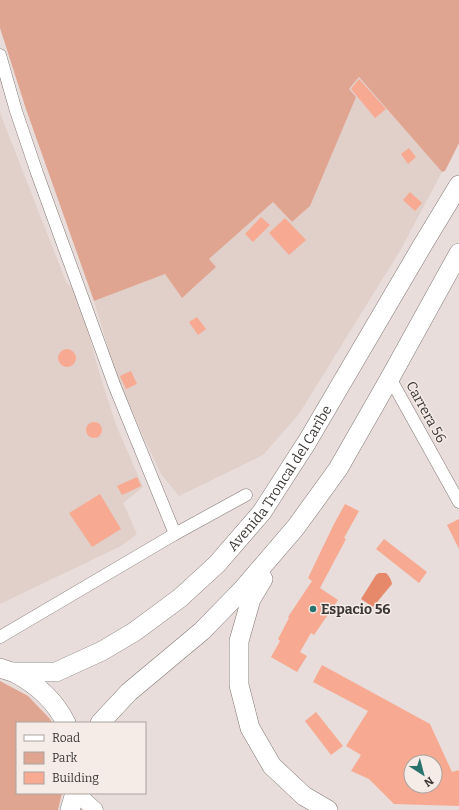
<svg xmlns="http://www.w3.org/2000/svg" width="459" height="810" viewBox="0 0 459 810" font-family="Bitter,serif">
<rect width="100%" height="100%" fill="#e8ddda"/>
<g fill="#e1cfc9">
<polygon points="359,77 442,172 401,249 299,414 263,455 179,496 161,474 144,438 117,377 94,301 165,274 182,298 216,267 209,259 273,202 292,222 310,206 349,89"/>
<polygon points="0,112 2,118 66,282 73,289 85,321 99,372 116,425 143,487 123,503 137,534 121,546 0,604"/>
</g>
<g fill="#e0a591">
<polygon points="0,0 459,0 459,143 445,171 442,172 359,77 349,89 356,97 310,206 292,222 273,202 209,259 216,267 182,298 165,274 94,301 26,109 0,28"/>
<polygon points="0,681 28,696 50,719 52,723 17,723 17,793 62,793 58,810 0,810"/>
</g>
<path fill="#e6896a" d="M379,573H386C389,576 391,579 392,584L373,607L361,599L376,575Z"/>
<g fill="#f7aa91" fill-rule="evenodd">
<polygon points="359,79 386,109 375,118 351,89"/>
<polygon points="409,148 416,157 408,164 401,154"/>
<polygon points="410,192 422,203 415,211 403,200"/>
<polygon points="261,217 270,225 253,242 245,234"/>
<polygon points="285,218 306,240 289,255 269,233"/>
<polygon points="197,317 206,329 198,335 189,322"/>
<circle cx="67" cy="358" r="9"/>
<polygon points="131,371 137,384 126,389 120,376"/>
<circle cx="94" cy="430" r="8"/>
<polygon points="137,477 141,486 122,495 117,486"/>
<polygon points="100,494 121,529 92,547 69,513"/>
<polygon points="345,504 359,511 344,538 346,539 320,588 338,600 314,635 311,633 300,652 307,656 297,672 271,657 280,641 278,639 289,618 288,617 312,581 308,578 334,524"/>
<polygon points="459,519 459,549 447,525"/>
<polygon points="384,539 427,572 419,583 376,549"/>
<path d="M322,665L430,724L452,772L459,770V806L394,804L369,779L351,771L361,755L346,746L368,711L313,682ZM411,762H435V786H411Z"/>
<polygon points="316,712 343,746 331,755 305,721"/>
</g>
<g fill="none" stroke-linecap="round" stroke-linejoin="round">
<defs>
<g id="minor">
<polyline points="0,55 16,111 37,173 115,387 175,534"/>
<polyline points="390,378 459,502"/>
<polyline points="0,637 175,534 246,495"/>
</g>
<polyline id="secondary" points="80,793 85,801 95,810"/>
<g id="trunk">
<polyline points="263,579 251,599 239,641 239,685 250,728 272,766 304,796 328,810"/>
<path d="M0,668C5,670 10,671 15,673C36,684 55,701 66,723"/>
<path id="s1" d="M14,672H56L102,651L134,632L180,598L217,564L262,512L307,442L422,246L459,185"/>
<polyline points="100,723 129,692 202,631 242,590 296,527 338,469 390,378 459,253"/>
<polyline points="70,810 75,793"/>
</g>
</defs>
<use href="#minor" stroke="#817875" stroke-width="13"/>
<use href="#secondary" stroke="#817875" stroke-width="17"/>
<use href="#trunk" stroke="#817875" stroke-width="20"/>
<use href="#minor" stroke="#fff" stroke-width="12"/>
<use href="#secondary" stroke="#fff" stroke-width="16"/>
<use href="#trunk" stroke="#fff" stroke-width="19"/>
</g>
<circle fill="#29736e" stroke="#f5ebe7" stroke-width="1.5" cx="313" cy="609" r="4"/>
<g text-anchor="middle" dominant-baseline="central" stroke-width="3" stroke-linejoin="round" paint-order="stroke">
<g font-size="14" fill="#3b3735" stroke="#f5ebe7">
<text transform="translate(426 412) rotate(61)">Carrera 56</text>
<text stroke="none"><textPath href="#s1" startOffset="344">Avenida Troncal del Caribe</textPath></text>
</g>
<g font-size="14" font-weight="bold" fill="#3b3735" stroke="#f5ebe7" text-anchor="start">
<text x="321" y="609">Espacio 56</text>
</g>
</g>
<rect x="16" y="722" width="130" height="72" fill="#f5ebe7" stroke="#aba3a0"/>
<rect x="24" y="735" width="20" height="6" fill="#ffffff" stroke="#aba3a0"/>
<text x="52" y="742" font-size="12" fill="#3b3735">Road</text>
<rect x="24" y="752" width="20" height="12" fill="#e0a591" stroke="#aba3a0"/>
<text x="52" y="762" font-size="12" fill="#3b3735">Park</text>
<rect x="24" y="772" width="20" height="12" fill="#f7aa91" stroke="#aba3a0"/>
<text x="52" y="782" font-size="12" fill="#3b3735">Building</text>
<g transform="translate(423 774) rotate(144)"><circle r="19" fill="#f5ebe7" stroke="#aba3a0"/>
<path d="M0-3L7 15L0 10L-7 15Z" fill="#29736e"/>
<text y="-6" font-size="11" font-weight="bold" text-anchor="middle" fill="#3b3735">N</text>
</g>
</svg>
